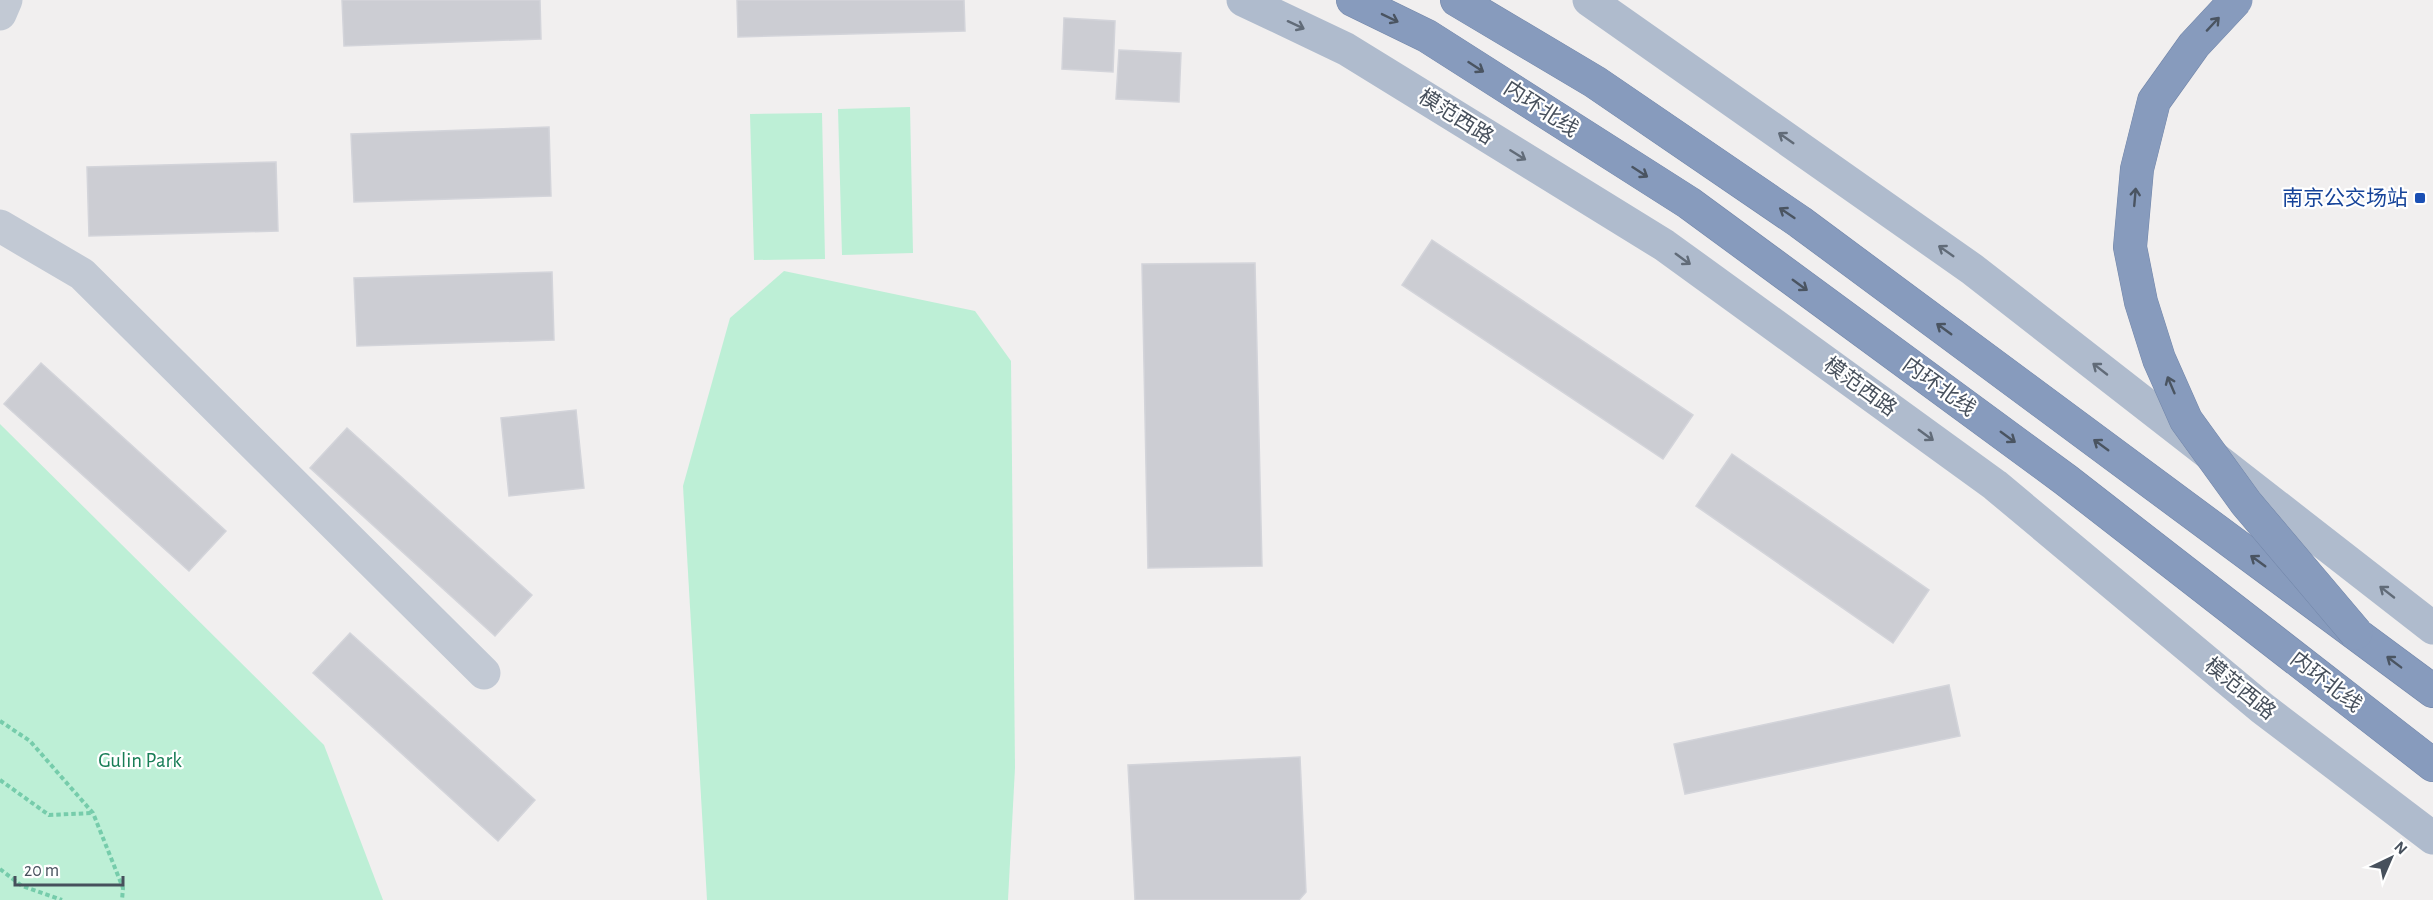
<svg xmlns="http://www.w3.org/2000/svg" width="2433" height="900" viewBox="0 0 2433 900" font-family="'Alegreya Sans','Noto Sans SC',sans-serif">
<rect width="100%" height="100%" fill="#f1efef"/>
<g fill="#bdefd6">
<polygon points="910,107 913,253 842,255 838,109"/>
<polygon points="822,113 825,259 754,260 750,114"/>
<polygon points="784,271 975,311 1011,361 1015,768 1008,900 707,900 683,486 730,318"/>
<polygon points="0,424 324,745 383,900 0,900"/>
</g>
<g fill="#cccdd3" stroke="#d3d4da" stroke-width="1.5">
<polygon points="342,0 540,0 541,39 344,46"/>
<polygon points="737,0 964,0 965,31 738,37"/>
<polygon points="1064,18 1115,21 1113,72 1062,69"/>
<polygon points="1119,50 1181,53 1179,102 1116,99"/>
<polygon points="549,127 551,196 354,202 351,134"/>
<polygon points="276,162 278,231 89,236 87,167"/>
<polygon points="1432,240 1693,415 1663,459 1402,285"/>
<polygon points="1255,263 1262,566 1148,568 1142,264"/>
<polygon points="552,272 554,340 357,346 354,278"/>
<polygon points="41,363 226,531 189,571 4,404"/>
<polygon points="576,410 584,488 509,496 501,418"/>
<polygon points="347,428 532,595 495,636 310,468"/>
<polygon points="1732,454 1929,590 1893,643 1696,506"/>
<polygon points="350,633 535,800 498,841 313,673"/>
<polygon points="1949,685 1960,736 1685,794 1674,744"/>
<polygon points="1300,757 1306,892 1299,900 1135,900 1128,765"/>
</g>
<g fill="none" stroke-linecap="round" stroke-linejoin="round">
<defs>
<g id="highway">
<polyline points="1353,0 1427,36 1689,203 2066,480 2433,765"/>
<polyline points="1457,0 1595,82 1800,222 2433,691"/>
</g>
</defs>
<use href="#highway" stroke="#7286a9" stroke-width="34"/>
<g stroke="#76ccab" stroke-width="4" stroke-dasharray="4.5 3" stroke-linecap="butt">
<polyline points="0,721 30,741 93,813 123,888 122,900"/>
<polyline points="0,780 49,815 93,813"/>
<polyline points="0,869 22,886 62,900"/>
</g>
<g stroke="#c2c9d4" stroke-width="33">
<polyline points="0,14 6,0"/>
<polyline points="0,226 82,274 484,673"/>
</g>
<g stroke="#afbbcd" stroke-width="33">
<polyline points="1243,0 1346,49 1664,245 1995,485 2262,708 2433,838"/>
<polyline points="1589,0 1972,269 2433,628"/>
</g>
<use href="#highway" stroke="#879bbd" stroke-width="33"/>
<defs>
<polyline id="highway-bridge" points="2236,0 2194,45 2154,101 2137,169 2130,247 2141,302 2159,359 2186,420 2246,503 2356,633"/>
</defs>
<use href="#highway-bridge" stroke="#7286a9" stroke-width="34" stroke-linecap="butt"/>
<use href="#highway-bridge" stroke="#879bbd" stroke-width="33"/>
</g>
<defs><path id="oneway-shaft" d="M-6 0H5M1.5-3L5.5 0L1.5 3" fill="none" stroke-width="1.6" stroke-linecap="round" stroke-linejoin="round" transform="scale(1.5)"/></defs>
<g stroke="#4a5461">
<use href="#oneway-shaft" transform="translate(1390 18) rotate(26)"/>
<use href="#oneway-shaft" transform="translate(2213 24) rotate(-47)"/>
<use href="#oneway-shaft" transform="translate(1476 67) rotate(33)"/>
<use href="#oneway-shaft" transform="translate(1640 172) rotate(33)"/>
<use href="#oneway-shaft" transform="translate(2135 197) rotate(-85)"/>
<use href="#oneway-shaft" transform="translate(1787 213) rotate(-146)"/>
<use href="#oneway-shaft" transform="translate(1800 285) rotate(36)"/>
<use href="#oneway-shaft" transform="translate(1944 329) rotate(-144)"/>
<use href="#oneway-shaft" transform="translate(2171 385) rotate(-113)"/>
<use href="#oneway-shaft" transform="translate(2008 437) rotate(36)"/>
<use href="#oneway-shaft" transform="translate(2101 445) rotate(-144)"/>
<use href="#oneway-shaft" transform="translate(2258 561) rotate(-144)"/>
<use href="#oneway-shaft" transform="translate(2394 662) rotate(-143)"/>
</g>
<g stroke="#616b78">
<use href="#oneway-shaft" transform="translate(1296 25) rotate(25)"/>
<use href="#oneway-shaft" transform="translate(1786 138) rotate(-145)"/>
<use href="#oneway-shaft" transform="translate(1518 155) rotate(32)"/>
<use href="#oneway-shaft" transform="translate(1946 251) rotate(-145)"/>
<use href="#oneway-shaft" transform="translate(1683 259) rotate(36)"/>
<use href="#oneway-shaft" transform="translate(2100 369) rotate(-142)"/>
<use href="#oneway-shaft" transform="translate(1926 435) rotate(36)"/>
<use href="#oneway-shaft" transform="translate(2387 592) rotate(-142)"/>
</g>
<rect fill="#1a4fb4" stroke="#fff" stroke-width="2" x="2414" y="192" width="12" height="12" rx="3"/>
<g text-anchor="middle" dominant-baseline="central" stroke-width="4.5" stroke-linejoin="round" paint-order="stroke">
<g font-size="21" fill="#47505c" stroke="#fff">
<text transform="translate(1541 109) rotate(33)">内环北线</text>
<text transform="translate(1456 117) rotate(32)">模范西路</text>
<text transform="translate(1860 387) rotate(36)">模范西路</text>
<text transform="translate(1939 387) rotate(36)">内环北线</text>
<text transform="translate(2326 682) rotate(38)">内环北线</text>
<text transform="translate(2240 689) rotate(39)">模范西路</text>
</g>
<g font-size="21" fill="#164399" stroke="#fff" text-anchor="end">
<text x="2408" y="198">南京公交场站</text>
</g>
<g font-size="21" fill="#187d56" stroke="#fff">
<text x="140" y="760">Gulin Park</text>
</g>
</g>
<g transform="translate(2391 858) rotate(44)" stroke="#ffffff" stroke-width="4.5" paint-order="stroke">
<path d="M0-4.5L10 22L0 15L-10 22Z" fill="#47505c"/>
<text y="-9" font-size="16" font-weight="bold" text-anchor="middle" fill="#47505c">N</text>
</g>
<path d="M15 876v9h108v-9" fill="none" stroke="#47505c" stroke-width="3"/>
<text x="24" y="876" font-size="18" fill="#47505c" stroke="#ffffff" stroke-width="4.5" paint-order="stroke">20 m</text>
</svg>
